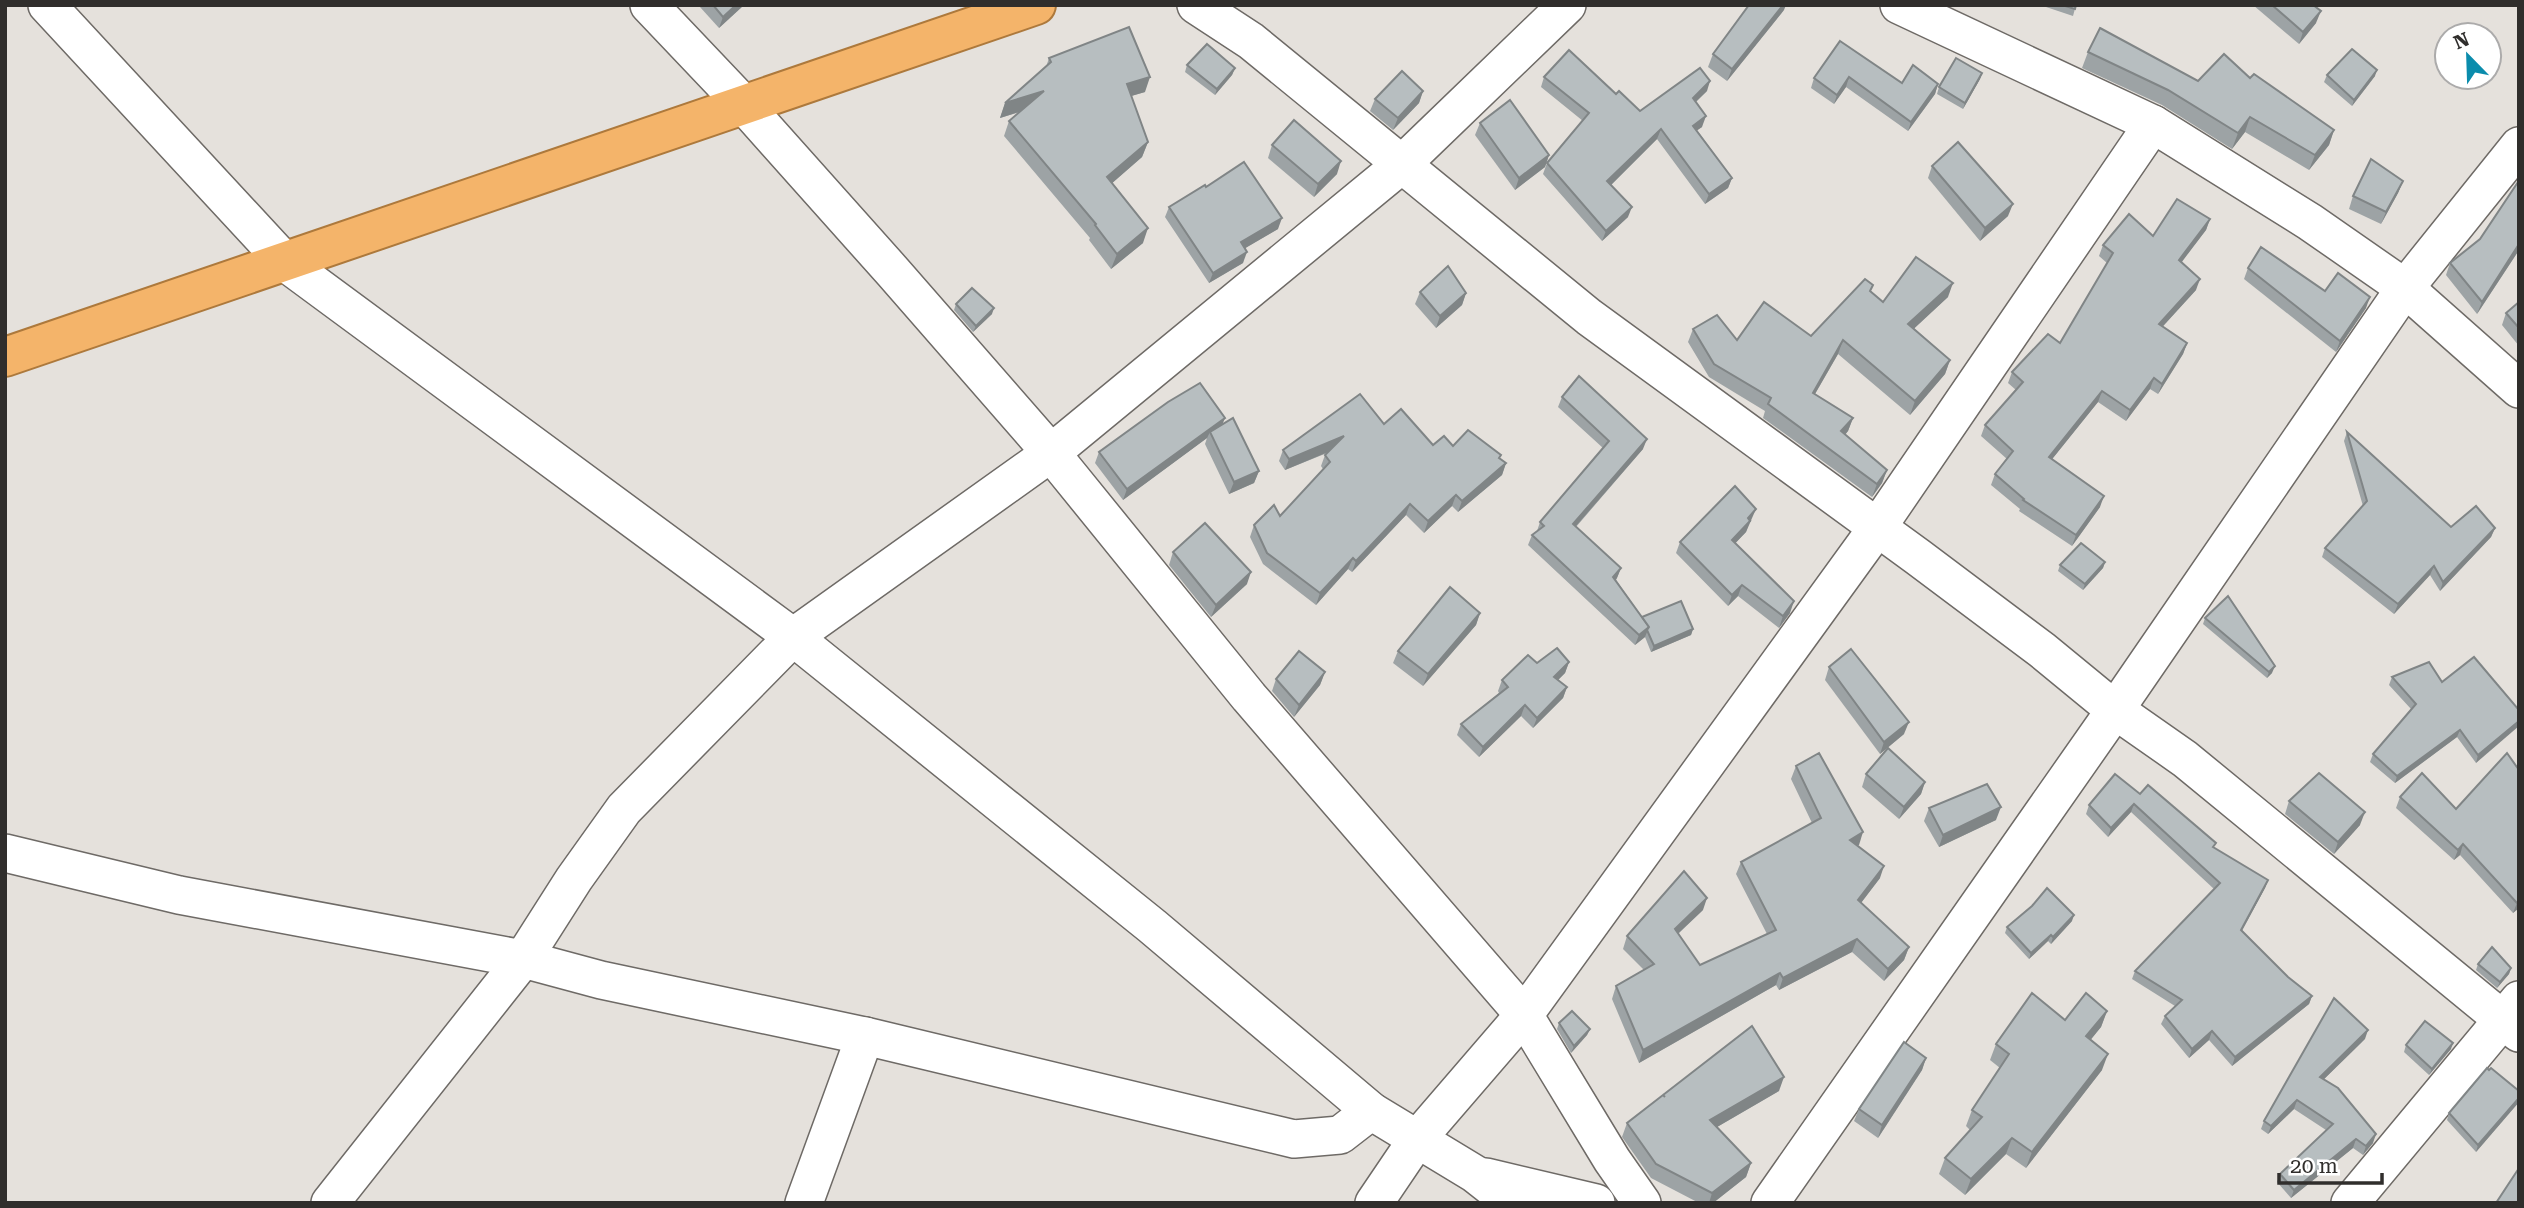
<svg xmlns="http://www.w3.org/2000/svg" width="2524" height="1208" viewBox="0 0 2524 1208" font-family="'Roboto Serif',serif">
<rect width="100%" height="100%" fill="#e5e1dc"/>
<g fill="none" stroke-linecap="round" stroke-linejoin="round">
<defs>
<g id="minor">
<polyline points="47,5 286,263 793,637 1152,926 1371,1111 1475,1174 1512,1203"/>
<polyline points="649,5 744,105 893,272 1051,453 1249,697 1524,1015 1612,1160 1642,1203"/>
<polyline points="1196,5 1251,41 1589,317 1918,557 2042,650 2115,710 2185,759 2519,1033"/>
<polyline points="1899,5 2153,124 2310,222 2405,288 2519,389"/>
<polyline points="5,853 179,895 523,959 601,980 865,1036 1294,1139 1340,1135 1371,1111"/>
<polyline points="1486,1177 1596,1203"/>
<polyline points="330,1203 523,959 574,879 624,809 793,637 1051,453 1401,165 1567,5"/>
<polyline points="804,1203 865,1036"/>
<polyline points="1374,1203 1418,1138 1524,1015 1877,528 2153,124"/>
<polyline points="1770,1203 2115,710 2405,288 2519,146"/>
<polyline points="2350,1203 2519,1000"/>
</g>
<polyline id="trunk" points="5,357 1036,5"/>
</defs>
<use href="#minor" stroke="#6e6a66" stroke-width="40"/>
<use href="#trunk" stroke="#ad793c" stroke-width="42"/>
<use href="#minor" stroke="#fff" stroke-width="37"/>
<use href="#trunk" stroke="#f4b46a" stroke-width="38"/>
</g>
<g fill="#9da3a5">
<polygon points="700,5 744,5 719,28 700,7"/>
<polygon points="2047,5 2076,5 2073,16 2046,7"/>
<polygon points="2253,5 2313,5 2316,23 2299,44"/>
<polygon points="1784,10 1727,81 1708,67 1713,54"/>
<polygon points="1840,41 1902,83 1938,84 1935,94 1908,131 1846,87 1834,104 1811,88 1814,78"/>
<polygon points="2088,52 2198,81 2250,78 2334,130 2329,145 2309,170 2245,132 2232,149 2162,105 2082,68"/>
<polygon points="1049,58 1145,92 1131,96 1148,142 1142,157 1112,183 1143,243 1111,269 1089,240 1090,238 1004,136 1009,121 1020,112 1000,118 1005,103 1046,67"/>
<polygon points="1187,65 1235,68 1232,75 1215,95 1185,72"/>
<polygon points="1982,73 1980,79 1963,109 1937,94 1939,87"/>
<polygon points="2327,75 2375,76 2352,106 2324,82"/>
<polygon points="1544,77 1616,94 1640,111 1707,91 1696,102 1702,127 1697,130 1732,178 1728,188 1705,204 1657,139 1611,185 1628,217 1602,241 1543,174 1547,163 1583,121 1541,87"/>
<polygon points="1423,91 1419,103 1393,130 1370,111 1375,99"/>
<polygon points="1480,123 1549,155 1545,167 1515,190 1475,135"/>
<polygon points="1272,145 1337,174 1314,197 1268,158"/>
<polygon points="1932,166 2008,216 1980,241 1928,178"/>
<polygon points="2403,181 2398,193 2381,224 2349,209 2353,196"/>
<polygon points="2519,183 2519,250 2477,314 2446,275 2450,263 2480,239"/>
<polygon points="1206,187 1278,229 1245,248 1243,263 1209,283 1165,217 1169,207"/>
<polygon points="2210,219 2206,230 2181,262 2196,290 2162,327 2187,344 2183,354 2158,394 2150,389 2126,421 2098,402 2052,459 2100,507 2072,546 2019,511 2020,509 1991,485 1995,474 2007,459 1981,436 1985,425 2016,390 2008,383 2012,372 2060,343 2107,263 2099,256 2103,245 2153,236"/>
<polygon points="2248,268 2325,291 2366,308 2336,352 2244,279"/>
<polygon points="1871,291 1883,302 1948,297 1914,328 1950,360 1945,374 1910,415 1838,354 1815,394 1853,418 1848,431 1845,435 1887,470 1882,483 1872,497 1763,418 1765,411 1709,377 1688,342 1693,329 1737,340 1811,336"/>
<polygon points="1420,292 1466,293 1462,305 1436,328 1415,304"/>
<polygon points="2519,302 2519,346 2502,325 2506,313"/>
<polygon points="956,304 992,314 973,332 954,310"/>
<polygon points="1562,397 1643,449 1576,527 1621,568 1616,580 1642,617 1693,629 1691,635 1651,652 1645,637 1635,645 1528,545 1532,535 1537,531 1540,522 1603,448 1558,407"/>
<polygon points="1222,424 1259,471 1254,483 1229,494 1205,444 1207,438 1123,500 1095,463 1099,452"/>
<polygon points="1384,424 1433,445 1453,446 1500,458 1506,463 1502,475 1458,512 1452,506 1424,533 1406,515 1352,572 1348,569 1316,605 1263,564 1250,537 1254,525 1280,516 1323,469 1321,466 1325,455 1327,453 1285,470 1279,461 1283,450"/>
<polygon points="2347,432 2451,527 2495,528 2491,537 2440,591 2430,575 2394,614 2322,557 2325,548 2363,506 2344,441"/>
<polygon points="1752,520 1749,523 1746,532 1735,543 1790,613 1779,628 1738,596 1728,606 1676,553 1680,542"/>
<polygon points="1173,552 1247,584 1211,617 1169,565"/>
<polygon points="2105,562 2103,568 2083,590 2058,571 2060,565"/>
<polygon points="1480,613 1476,625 1423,686 1393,663 1398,651"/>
<polygon points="2205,618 2272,673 2267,678 2203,624"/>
<polygon points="1569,662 1565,673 1558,680 1567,687 1563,698 1533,728 1521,716 1479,757 1457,735 1461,724 1499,693 1498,691 1502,680 1537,663"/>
<polygon points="1829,667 1904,734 1880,754 1825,680"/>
<polygon points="1325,672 1320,685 1294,717 1272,691 1276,679"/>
<polygon points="2392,677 2442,682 2519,710 2476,763 2457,737 2395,783 2370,762 2373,754 2411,709 2389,685"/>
<polygon points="1796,766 1859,845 1857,846 1880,878 1861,903 1909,947 1904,960 1884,981 1852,952 1779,990 1776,985 1639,1063 1612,999 1616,986 1644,970 1623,949 1627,936 1703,910 1678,934 1700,965 1767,934 1736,874 1741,862 1812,823 1791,779"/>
<polygon points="2519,770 2519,908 2513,913 2460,855 2454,860 2396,808 2400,797 2456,809"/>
<polygon points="1866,774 1925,782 1921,794 1899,819 1862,787"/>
<polygon points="2140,794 2214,848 2268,880 2265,888 2242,931 2288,977 2312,996 2309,1004 2232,1066 2209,1040 2189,1058 2161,1024 2165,1016 2175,1006 2132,979 2135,971 2214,889 2131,812 2108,837 2086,814 2089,805"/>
<polygon points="2289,801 2360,825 2334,854 2285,814"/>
<polygon points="1929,808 1996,820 1939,847 1924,821"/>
<polygon points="2072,921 2051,944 2048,941 2029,959 2005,933 2007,927"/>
<polygon points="2478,964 2511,968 2509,974 2497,988 2476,970"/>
<polygon points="2107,1011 2101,1027 2090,1040 2102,1070 2026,1168 2006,1154 1965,1195 1939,1174 1945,1158 1970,1130 1966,1126 1972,1110 2000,1068 1990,1060 1996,1044 2065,1020"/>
<polygon points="1559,1023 1590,1029 1587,1035 1571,1053 1557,1029"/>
<polygon points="2365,1039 2324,1079 2373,1143 2363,1155 2353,1148 2291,1198 2277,1182 2280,1174 2326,1130 2294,1109 2268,1134 2261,1129 2264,1121"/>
<polygon points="2406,1045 2451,1049 2429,1075 2404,1052"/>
<polygon points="1926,1058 1922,1070 1878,1138 1854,1121 1859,1109"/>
<polygon points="1779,1091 1717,1127 1751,1163 1746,1177 1713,1203 1699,1203 1651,1178 1622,1137 1627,1123"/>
<polygon points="2519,1091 2519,1102 2476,1152 2447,1120 2449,1113"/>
</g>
<g fill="#808586">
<polygon points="736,5 744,5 719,28 723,17"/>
<polygon points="1783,5 1786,5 1784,10 1727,81 1732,69"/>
<polygon points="2321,11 2316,23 2299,44 2303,32"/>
<polygon points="1235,68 1232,75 1215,95 1217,89"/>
<polygon points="2377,70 2375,76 2352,106 2354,100"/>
<polygon points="1982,73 1980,79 1963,109 1965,103"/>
<polygon points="1150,77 1145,92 1121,99 1127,84"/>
<polygon points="1849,77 1846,87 1834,104 1837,95"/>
<polygon points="1710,81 1707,91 1689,108 1693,98"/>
<polygon points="1938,84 1935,94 1908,131 1911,122"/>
<polygon points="1044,91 1038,106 1000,118 1005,103"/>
<polygon points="1423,91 1419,103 1393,130 1398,118"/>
<polygon points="1706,116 1702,127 1689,136 1693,126"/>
<polygon points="2250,117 2245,132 2232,149 2238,133"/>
<polygon points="1661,129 1657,139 1604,192 1607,181"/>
<polygon points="2334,130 2329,145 2309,170 2315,155"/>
<polygon points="1148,142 1142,157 1102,192 1107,177"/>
<polygon points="1549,155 1545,167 1515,190 1519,178"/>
<polygon points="1341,161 1337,174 1314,197 1318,184"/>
<polygon points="1732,178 1728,188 1705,204 1709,194"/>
<polygon points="2403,181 2398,193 2381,224 2386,212"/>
<polygon points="2013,204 2008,216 1980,241 1985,228"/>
<polygon points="1632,207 1628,217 1602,241 1606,231"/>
<polygon points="1282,218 1278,229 1237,253 1241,242"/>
<polygon points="2210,219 2206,230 2175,271 2179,260"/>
<polygon points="1148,228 1143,243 1111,269 1117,254"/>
<polygon points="2519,244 2519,250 2477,314 2482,302"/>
<polygon points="1247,252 1243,263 1209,283 1213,273"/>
<polygon points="2200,279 2196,290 2155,335 2159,324"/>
<polygon points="1953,283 1948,297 1904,338 1908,324"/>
<polygon points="1466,293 1462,305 1436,328 1440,316"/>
<polygon points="2370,297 2366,308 2336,352 2340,341"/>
<polygon points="994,308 992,314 973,332 976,326"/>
<polygon points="1843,340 1838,354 1808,406 1813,393"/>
<polygon points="2187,343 2183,354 2158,394 2162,384"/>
<polygon points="1950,360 1945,374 1910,415 1915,401"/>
<polygon points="2154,378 2150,389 2126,421 2130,410"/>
<polygon points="2102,391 2098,402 2045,468 2049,457"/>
<polygon points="1225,418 1221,428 1210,432 1207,438 1123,500 1127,489"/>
<polygon points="1853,418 1848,431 1836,445 1841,431"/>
<polygon points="1344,436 1340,447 1285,470 1289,459"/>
<polygon points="1647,439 1643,449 1569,534 1573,524"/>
<polygon points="1506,463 1502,475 1458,512 1462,501"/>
<polygon points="1887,470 1882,483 1872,497 1877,484"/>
<polygon points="1259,471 1254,483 1229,494 1234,482"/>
<polygon points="1456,495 1452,506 1424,533 1428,521"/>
<polygon points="2104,496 2100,507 2072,546 2076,535"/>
<polygon points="1410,504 1406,515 1352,572 1356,561"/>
<polygon points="1756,509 1746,532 1728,551 1732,540 1748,518"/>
<polygon points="2495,528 2491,537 2440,591 2443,582"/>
<polygon points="1353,558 1348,569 1316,605 1320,593"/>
<polygon points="2105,562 2103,568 2083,590 2085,584"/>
<polygon points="2434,566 2430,575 2394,614 2398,604"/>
<polygon points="1621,568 1617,578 1610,587 1613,577"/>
<polygon points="1251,572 1247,584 1211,617 1216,605"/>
<polygon points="1742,585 1738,596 1728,606 1732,595"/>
<polygon points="1794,601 1790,613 1779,628 1783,616"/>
<polygon points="1480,613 1476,625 1423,686 1428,674"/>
<polygon points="1649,627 1645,637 1635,645 1639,635"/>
<polygon points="1693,629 1691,635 1651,652 1654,646"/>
<polygon points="1569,662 1565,673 1550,688 1554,677"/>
<polygon points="2275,666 2272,673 2267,678 2269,672"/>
<polygon points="1325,672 1320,685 1294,717 1299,705"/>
<polygon points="1567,687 1563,698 1533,728 1537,718"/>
<polygon points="1525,705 1521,716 1479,757 1483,747"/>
<polygon points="2519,721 2519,726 2476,763 2478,755"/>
<polygon points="1909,722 1904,734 1880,754 1884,742"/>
<polygon points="2460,730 2457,737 2395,783 2397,776"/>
<polygon points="1925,782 1921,794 1899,819 1904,807"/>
<polygon points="2134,804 2131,812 2108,837 2111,828"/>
<polygon points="2001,807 1996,820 1939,847 1943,835"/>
<polygon points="2365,812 2360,825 2334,854 2338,842"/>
<polygon points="1863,832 1859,845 1846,852 1850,840"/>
<polygon points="2463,844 2460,855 2454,860 2458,850"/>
<polygon points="1884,866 1880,878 1854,912 1858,900"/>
<polygon points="2268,880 2265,888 2237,939 2241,930"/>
<polygon points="1707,898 1703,910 1670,941 1675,929"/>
<polygon points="2519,901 2519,908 2513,913 2517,903"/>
<polygon points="2074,915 2072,921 2051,944 2053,937"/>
<polygon points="2051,935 2048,941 2029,959 2031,953"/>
<polygon points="1857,939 1852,952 1779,990 1783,978"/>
<polygon points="1909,947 1904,960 1884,981 1888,969"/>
<polygon points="2511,968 2509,974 2497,988 2500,982"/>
<polygon points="1780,973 1776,985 1639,1063 1643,1050"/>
<polygon points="2312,996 2309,1004 2232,1066 2235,1057"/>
<polygon points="2107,1011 2101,1027 2080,1053 2086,1036"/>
<polygon points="1590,1029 1587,1035 1571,1053 1574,1046"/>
<polygon points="2368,1030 2365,1039 2317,1086 2320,1077"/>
<polygon points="2212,1031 2209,1040 2189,1058 2192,1049"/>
<polygon points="2453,1043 2451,1049 2429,1075 2432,1069"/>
<polygon points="2108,1054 2102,1070 2026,1168 2032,1152"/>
<polygon points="1926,1058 1922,1070 1878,1138 1882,1125"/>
<polygon points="1784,1077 1779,1091 1705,1134 1710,1120"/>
<polygon points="2519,1098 2519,1102 2476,1152 2478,1145"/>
<polygon points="2297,1100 2294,1109 2268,1134 2271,1126"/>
<polygon points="2376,1134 2373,1143 2363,1155 2366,1146"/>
<polygon points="2012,1138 2006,1154 1965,1195 1971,1179"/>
<polygon points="2356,1139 2353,1148 2291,1198 2294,1190"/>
<polygon points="1751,1163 1746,1177 1713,1203 1709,1203 1712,1193"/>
</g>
<g fill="#b7bec0" stroke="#808586" stroke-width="2">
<polygon points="713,5 736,5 723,17"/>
<polygon points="1749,5 1783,5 1732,69 1713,54"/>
<polygon points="2062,5 2076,5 2075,9"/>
<polygon points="2272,5 2313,5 2321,11 2303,32"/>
<polygon points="1129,27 1150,77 1127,84 1148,142 1107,177 1148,228 1117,254 1095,225 1096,224 1009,121 1044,91 1005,103 1051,62 1049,58"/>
<polygon points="2100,28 2198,81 2224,54 2250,78 2254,74 2334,130 2315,155 2250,117 2238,133 2168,90 2088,52"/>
<polygon points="1840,41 1902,83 1913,65 1938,84 1911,122 1849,77 1837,95 1814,78"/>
<polygon points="1207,44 1235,68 1217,89 1187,65"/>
<polygon points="2352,49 2377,70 2354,100 2327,75"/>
<polygon points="1569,50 1616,94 1619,91 1640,111 1700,68 1710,81 1693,98 1706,116 1693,126 1732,178 1709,194 1661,129 1607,181 1632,207 1606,231 1547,163 1589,113 1544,77"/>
<polygon points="1956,58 1982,73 1965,103 1939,87"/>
<polygon points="1402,71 1423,91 1398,118 1375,99"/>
<polygon points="1510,100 1549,155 1519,178 1480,123"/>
<polygon points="1294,120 1341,161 1318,184 1272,145"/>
<polygon points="1958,142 2013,204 1985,228 1932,166"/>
<polygon points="2371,159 2403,181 2386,212 2353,196"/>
<polygon points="1244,162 1282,218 1241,242 1247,252 1213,273 1169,207 1205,185 1206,187"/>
<polygon points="2518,182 2519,183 2519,244 2482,302 2450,263 2480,239"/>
<polygon points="2177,199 2210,219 2179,260 2200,279 2159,324 2187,343 2162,384 2154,378 2130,410 2102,391 2049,457 2104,496 2076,535 2023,500 2024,499 1995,474 2013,451 1985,425 2023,382 2012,372 2048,334 2060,343 2113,253 2103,245 2129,214 2153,236"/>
<polygon points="2261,247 2325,291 2338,273 2370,297 2340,341 2248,268"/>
<polygon points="1916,257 1953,283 1908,324 1950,360 1915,401 1843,340 1813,393 1853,418 1841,431 1887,470 1877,484 1768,404 1771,398 1714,364 1693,329 1717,315 1737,340 1764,302 1811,336 1865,279 1873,285 1870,291 1883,302"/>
<polygon points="1448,266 1466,293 1440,316 1420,292"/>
<polygon points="972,288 994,308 976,326 956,304"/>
<polygon points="2519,302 2519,328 2506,313"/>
<polygon points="1579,376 1647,439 1573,524 1621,568 1613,577 1649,627 1639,635 1532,535 1544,526 1540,522 1609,441 1562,397"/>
<polygon points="1200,383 1225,418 1127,489 1099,452 1168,402"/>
<polygon points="1360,394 1384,424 1401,409 1433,445 1444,436 1453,446 1468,430 1501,455 1499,458 1506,463 1462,501 1456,495 1428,521 1410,504 1356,561 1353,558 1320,593 1267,553 1254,525 1274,505 1280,516 1330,462 1325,455 1344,436 1289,459 1283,450"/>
<polygon points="1233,418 1259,471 1234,482 1210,432"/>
<polygon points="2347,432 2451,527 2476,506 2495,528 2443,582 2434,566 2398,604 2325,548 2367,501"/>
<polygon points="1735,486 1756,509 1748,518 1750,521 1732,540 1794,601 1783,616 1742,585 1732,595 1680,542"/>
<polygon points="1205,523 1251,572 1216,605 1173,552"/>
<polygon points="2081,543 2105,562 2085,584 2060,565"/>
<polygon points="1450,587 1480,613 1428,674 1398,651"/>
<polygon points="2228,596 2275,666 2269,672 2205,618"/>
<polygon points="1681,601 1693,629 1654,646 1647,630 1649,627 1642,617"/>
<polygon points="1557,648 1569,662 1554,677 1567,687 1537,718 1525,705 1483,747 1461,724 1508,687 1502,680 1528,655 1537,663"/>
<polygon points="1851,649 1909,722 1884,742 1829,667"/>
<polygon points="1299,651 1325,672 1299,705 1276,679"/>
<polygon points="2474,657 2519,710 2519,721 2478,755 2460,730 2397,776 2373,754 2416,704 2392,677 2429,662 2442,682"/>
<polygon points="1888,748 1925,782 1904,807 1866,774"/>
<polygon points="1819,753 1863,832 1850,840 1884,866 1858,900 1909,947 1888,969 1857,939 1783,978 1780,973 1643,1050 1616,986 1654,964 1627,936 1684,871 1707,898 1675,929 1700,965 1776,930 1741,862 1821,818 1796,766"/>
<polygon points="2507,753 2519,770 2519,901 2517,903 2463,844 2458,850 2400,797 2422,773 2456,809"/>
<polygon points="2319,773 2365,812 2338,842 2289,801"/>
<polygon points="2115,774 2140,794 2148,785 2216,843 2213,847 2268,880 2241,930 2288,977 2312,996 2235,1057 2212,1031 2192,1049 2165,1016 2182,1000 2135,971 2220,883 2134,804 2111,828 2089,805"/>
<polygon points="1987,784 2001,807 1943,835 1929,808"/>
<polygon points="2047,888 2074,915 2053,937 2051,935 2031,953 2007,927 2032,906"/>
<polygon points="2492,947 2511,968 2500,982 2478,964"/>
<polygon points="2032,993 2065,1020 2086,993 2107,1011 2086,1036 2108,1054 2032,1152 2012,1138 1971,1179 1945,1158 1982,1117 1972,1110 2009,1054 1996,1044"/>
<polygon points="2334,998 2368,1030 2320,1077 2338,1088 2376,1134 2366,1146 2356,1139 2294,1190 2280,1174 2333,1124 2297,1100 2271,1126 2264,1121"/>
<polygon points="1572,1011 1590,1029 1574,1046 1559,1023"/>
<polygon points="2425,1021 2453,1043 2432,1069 2406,1045"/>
<polygon points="1752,1026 1784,1077 1710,1120 1751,1163 1712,1193 1656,1164 1627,1123 1663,1095 1665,1097 1663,1095"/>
<polygon points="1904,1042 1926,1058 1882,1125 1859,1109"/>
<polygon points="2487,1068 2489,1070 2491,1068 2519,1091 2519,1098 2478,1145 2449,1113"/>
<polygon points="2519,1168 2519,1203 2496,1203"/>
</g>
<rect width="2524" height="1208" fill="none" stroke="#302e2c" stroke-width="14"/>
<g transform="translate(2468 56) rotate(337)"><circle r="33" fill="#ffffff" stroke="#acabab" stroke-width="2"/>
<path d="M0-5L12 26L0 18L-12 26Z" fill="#0b8cac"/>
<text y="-10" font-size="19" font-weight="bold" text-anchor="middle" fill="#302e2c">N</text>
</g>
<path d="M2279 1173v10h103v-10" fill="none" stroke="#302e2c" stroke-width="3.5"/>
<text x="2290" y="1173" font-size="21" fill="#302e2c" stroke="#ffffff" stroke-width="5" paint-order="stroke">20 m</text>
</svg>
